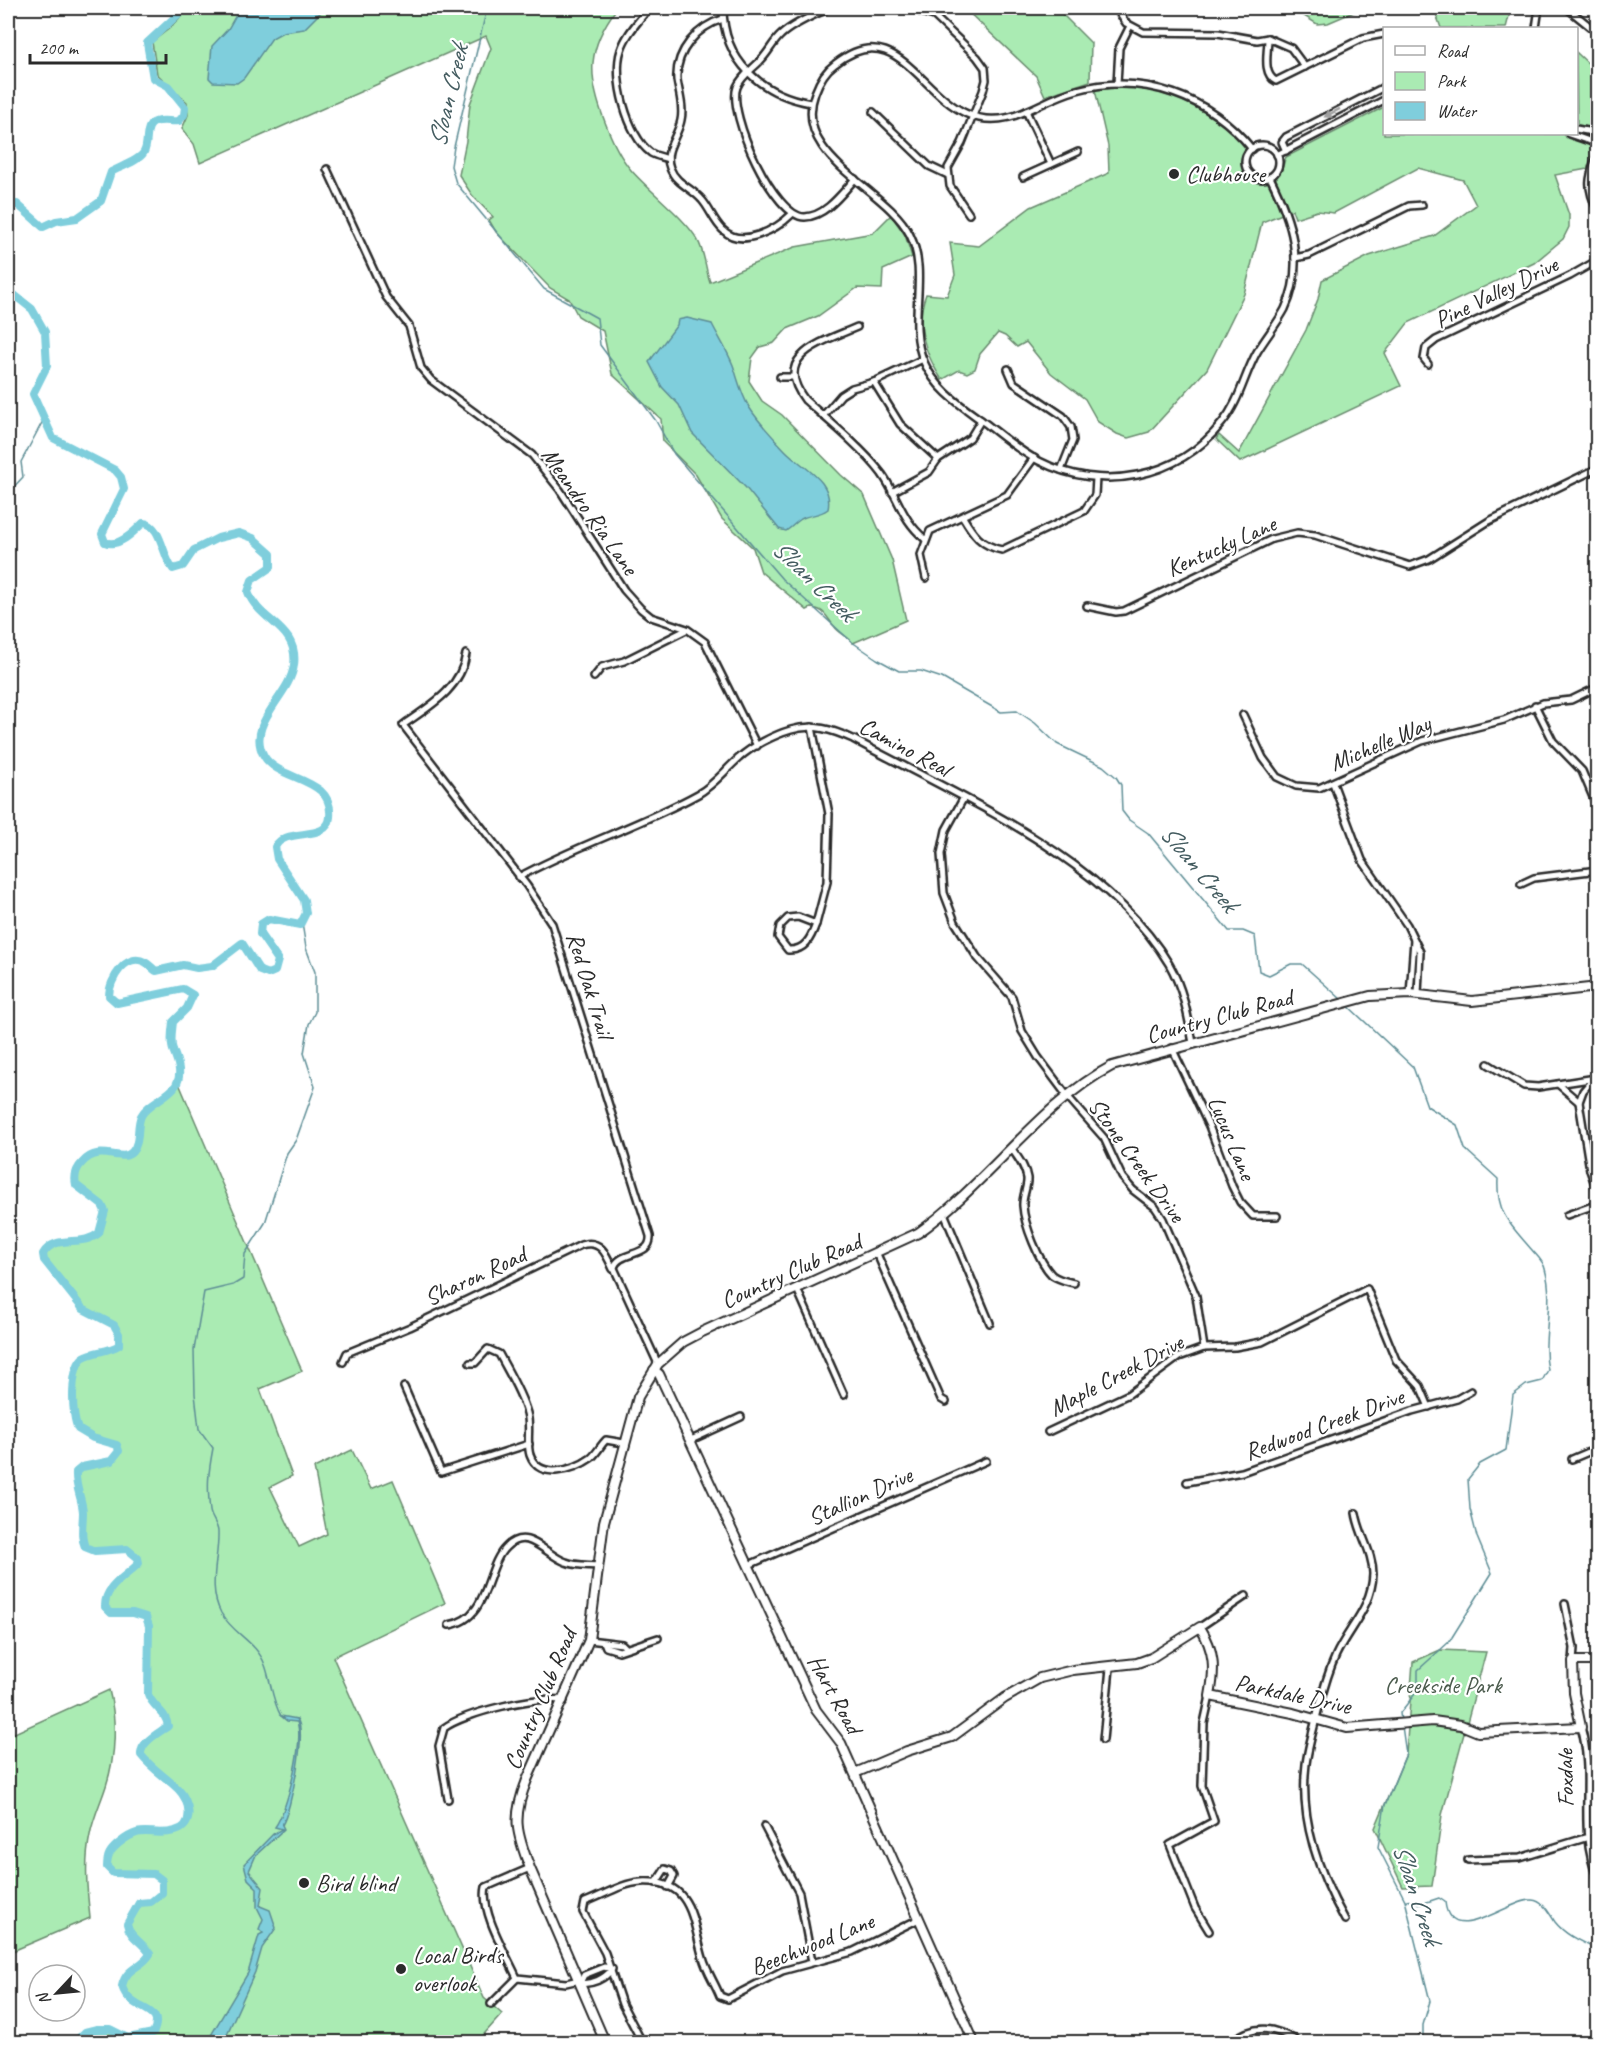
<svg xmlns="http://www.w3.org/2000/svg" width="1605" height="2050" viewBox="0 0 1605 2050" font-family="Caveat,sans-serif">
<rect width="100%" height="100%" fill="#fff"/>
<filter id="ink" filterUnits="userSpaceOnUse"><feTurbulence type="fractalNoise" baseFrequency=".0167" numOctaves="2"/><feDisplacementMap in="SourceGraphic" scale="12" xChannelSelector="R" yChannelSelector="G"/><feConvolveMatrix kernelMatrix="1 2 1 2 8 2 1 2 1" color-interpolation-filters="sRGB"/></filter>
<g filter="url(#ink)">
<g fill="#aaebb3" stroke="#6a8b6f" stroke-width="1.5">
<path d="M189,8H617C587,48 587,76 605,122C611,138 619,156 631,170C648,190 685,218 697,239C705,252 705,268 710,282L795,247L873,233L891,215L905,235L912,257L883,270L882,289L857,288L818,316L787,329L774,343L760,347L752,358L749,381L762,401L782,415L841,475L864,495L892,560L906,620L853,643C847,636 839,633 834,626C826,617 825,609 811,608L807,610L761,572L753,548L722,519L696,475L663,442L661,419L612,374L603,331L578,316L569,299L550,288L496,232L489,220L493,217L472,195L459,175L466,141L470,104L491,48L486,36L200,163L194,144L182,129L188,115L187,102L157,74L152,42L170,28Z"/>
<polygon points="964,8 1056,8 1091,43 1090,81 1045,96 1036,76"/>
<polygon points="1267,8 1363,8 1328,23 1317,24 1301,14"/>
<polygon points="1425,8 1511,8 1506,28 1441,28 1436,14"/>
<polygon points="1576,52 1597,72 1597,128 1577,125"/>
<path d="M1124,87C1174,91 1214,110 1247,148L1244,166C1250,182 1270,187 1281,171C1284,167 1283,162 1286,157L1384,107V134H1563L1593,145L1595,149L1587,169L1555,175L1569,215V227L1563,239L1534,263L1408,323L1385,353L1401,386L1240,462L1216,439L1219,435L1239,453L1306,330L1318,299L1322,280L1369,256L1434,236L1476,205L1463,180L1418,168L1334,213L1317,211L1295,218L1292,210L1262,222L1244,294L1207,369L1149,432L1128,438L1117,434L1098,422L1085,399L1051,373L1026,342L1017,347L1005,336L998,333L980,354L975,369L967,373L959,370L942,380C925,354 915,323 926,294L947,296L955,275L950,243L979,246L1031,207L1109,173L1108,146L1095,90Z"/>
<path d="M178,1081L302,1371L260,1389L292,1476L270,1487L299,1547L327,1534L314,1468L352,1450L371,1489L393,1480L445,1603L333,1657L484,1998L502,2014L477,2042H75L85,2033L97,2029L110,2030L128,2038L153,2033C169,2003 130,2014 123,1985C127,1967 142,1968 151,1954C144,1943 129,1937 127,1924L140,1904L151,1902L162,1893L163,1880L154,1874L113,1872L108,1867L107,1857C112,1848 124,1835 134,1833C153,1827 184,1842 189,1814C190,1808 189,1801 185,1796C175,1779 153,1770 141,1755L146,1743L168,1726C167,1711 152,1707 149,1694L150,1625L146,1617L133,1612L111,1613C92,1599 130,1573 140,1564L138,1558L127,1548L105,1551L86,1547C81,1535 84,1524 83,1512C83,1499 76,1487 76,1473C87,1460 108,1468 119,1455L117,1445L93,1437L79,1428C72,1415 71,1367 84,1359C94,1351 109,1352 120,1346L119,1334L114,1325L84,1309L45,1260L44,1254C56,1235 83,1248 100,1233C115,1199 93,1205 76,1184C73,1150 103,1152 126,1157C143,1146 133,1127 144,1114C153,1102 173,1095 178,1081Z"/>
<polygon points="1440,1650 1486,1652 1442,1815 1432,1886 1403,1887 1375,1828 1406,1754 1413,1662"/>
<path d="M109,1690C117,1720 116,1755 106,1786C101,1802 93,1818 90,1835C84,1863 87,1890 90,1918L8,1953V1736Z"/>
</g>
<g fill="#7fcedc" stroke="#5d8d95" stroke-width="1.5">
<polygon points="240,8 338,8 324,9 304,29 283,32 272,38 244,78 237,83 213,82 209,78 212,46 228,29"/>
<path d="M687,318L712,324C719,338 727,350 733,365C738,379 741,394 749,407C759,423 773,437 785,450C802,468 834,480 828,509C819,516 810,514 801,519C795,523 792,527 786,531L779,529L746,488L692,433L679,405L662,387L649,362L677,325L678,320Z"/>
<path d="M281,1716L297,1719C307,1731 291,1811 282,1825L284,1829L256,1855L249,1871L263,1888L260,1906L270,1910L276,1928L262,1948L255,1972L227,2034L221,2042H207L248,1973L259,1935L263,1933L259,1929L263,1919L257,1907V1888L248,1879L244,1864L273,1834L282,1829L275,1827C287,1810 304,1742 297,1722L287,1721Z"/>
</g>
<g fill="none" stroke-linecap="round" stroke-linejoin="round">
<g stroke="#5d8d95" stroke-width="1.5">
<polyline points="487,8 454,147 451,166 456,183 544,289 597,318 600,345 656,421 674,454 782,579 852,642 877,659 899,671 921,671 942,678 1001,712 1017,711 1035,723 1057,744 1103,766 1116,777 1121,785 1122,811 1129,820 1148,833 1229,931 1243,931 1255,936 1259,971 1269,975 1291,964 1302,964 1341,999"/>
<polyline points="8,493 23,477 21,462 45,417"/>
<path d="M1347,1005L1413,1067L1427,1106L1457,1125L1465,1149L1498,1179C1496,1214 1511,1225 1532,1250C1537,1256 1544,1262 1545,1269C1555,1303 1541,1337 1548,1370L1542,1381L1526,1385L1513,1395L1506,1450L1480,1464L1468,1479L1470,1509L1477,1537L1492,1573L1449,1642L1418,1670V1690L1400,1713L1401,1721"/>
<path d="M281,1716C272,1701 271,1681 265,1665C257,1642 233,1634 221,1613C207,1586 219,1560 218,1532C218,1525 211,1518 210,1511C207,1485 208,1475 213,1448L199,1429L195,1394L194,1350L204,1292L233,1285L243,1279L245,1254L265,1223L287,1153L296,1140L315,1087L304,1053L309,1024L315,1012V972L306,948L302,923"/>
<polyline points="1402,1726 1406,1754 1385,1805 1378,1847 1405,1900 1430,2001 1423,2025 1423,2042"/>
<path d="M1406,1900L1421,1904L1439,1898L1445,1902C1450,1951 1511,1898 1532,1900C1544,1901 1549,1913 1555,1922C1566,1936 1582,1942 1598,1950"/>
</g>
<g stroke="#7fcedc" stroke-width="8">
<path d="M8,208L17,204L43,227L56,221L77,218L101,201L111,172C120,167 139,161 144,152C150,141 142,122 160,121C166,120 172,122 179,121L184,115L185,107L168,86L153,78L147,43L185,8"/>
<path d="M8,290L32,309L45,332L47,366L33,394L53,438L115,470L121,477L124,489L102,534L105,542C118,548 134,532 143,523C162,524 162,557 173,569L183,566L194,550L218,538L239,533L253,538L271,554V567L252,580L248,592C259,622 299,627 294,665C290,697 245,723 264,756C279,782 334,776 330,817C328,843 285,826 275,847L277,859L304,900L306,913L300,925L269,919L261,924L260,934L278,960L275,971L268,974L260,971L242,943L212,966L197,968L183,965L156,971C153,969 149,964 145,962C126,952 109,980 109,996L117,1003L183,989L193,995L187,1008L173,1022C172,1030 170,1042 173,1050C177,1060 183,1074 176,1085C167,1098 149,1102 141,1116C136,1127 141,1142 132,1152C121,1164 100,1142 82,1163C76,1169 74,1176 76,1185L102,1205L105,1211L99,1233C82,1248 55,1233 43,1254L44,1260L83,1309L114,1325L119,1334V1345C108,1352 95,1351 84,1357C70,1366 71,1415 78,1429L93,1438L117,1445L119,1451L111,1461L82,1467L76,1472C75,1487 82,1498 83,1512C83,1524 80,1536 85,1547L95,1551L127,1549L138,1558L139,1563C127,1576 104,1586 105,1607L111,1613H133L146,1617L149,1626L148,1694C152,1707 166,1711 168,1726C159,1733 140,1742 141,1755C152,1769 166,1777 178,1789C189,1800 196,1826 175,1831C149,1838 145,1822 118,1844C110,1851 107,1855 107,1867L113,1873L154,1874L162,1880V1893L151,1902L139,1903L127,1924C129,1937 144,1943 150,1954C142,1968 126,1967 122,1986C130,2014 167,2004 153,2033L128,2038L110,2029H97L85,2032L75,2042"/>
</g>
<defs>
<g id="street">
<path d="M649,8C639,21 626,34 621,50C612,76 627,136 651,153C656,156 663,157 668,159"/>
<path d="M723,8C723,61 762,95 811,103"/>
<path d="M829,8C813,16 794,23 781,35C773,42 769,52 761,60C753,69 742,75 737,87C727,114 775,218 805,217C826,216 842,193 855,179"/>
<path d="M1116,8L1126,23L1143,32L1218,33L1257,40L1268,38C1268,52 1262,74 1276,81L1363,38L1384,34"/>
<polyline points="1567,8 1598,33"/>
<polyline points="915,10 934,16 977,57 985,68 986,80 983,91 962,143 948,168 950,186 969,214"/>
<path d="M723,19C698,26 675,51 677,80C679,93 684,107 681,120C678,137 663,150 670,168C676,184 692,188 702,200C710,209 714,222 723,230C742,249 777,229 792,214"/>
<polyline points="1536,28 1539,8"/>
<polyline points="1268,38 1291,48 1305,67"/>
<polyline points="1117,84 1119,48 1130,26"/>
<polyline points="1026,111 1051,164"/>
<polyline points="873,112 929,166 948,175"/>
<polyline points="1576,129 1598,133"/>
<polyline points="1569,134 1598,144"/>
<circle cx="1262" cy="162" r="17"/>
<path d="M1252,149C1210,97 1143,72 1077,90C1058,95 1041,105 1024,112C930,154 914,1 835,64C825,71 819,82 815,93C791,159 887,187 910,235C930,276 906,320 924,362C936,390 962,406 985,423C1002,436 1019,451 1039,461C1101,493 1178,479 1222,423C1240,401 1244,375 1257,352C1266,337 1277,324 1285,309C1306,264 1291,219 1270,177"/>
<polyline points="1286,151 1282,142 1286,137 1384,87"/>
<path d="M1598,152C1589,178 1585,185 1598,211"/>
<polyline points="1277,155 1384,100"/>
<polyline points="327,169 386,297 409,326 421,368 431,380 532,455 560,490 624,590 641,609 651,617 687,629 705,642 757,746"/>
<polyline points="1023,177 1078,152"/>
<polyline points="1295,258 1309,255 1409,206 1422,205"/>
<path d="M857,327C823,342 771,355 805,400C828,420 864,450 882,474C899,498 901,519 925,539"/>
<polyline points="1428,364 1424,359 1426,348 1436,340 1570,276 1598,260"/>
<polyline points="1008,369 1014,383 1063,416 1071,427 1073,440 1061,470"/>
<polyline points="780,377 793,377"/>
<polyline points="874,382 900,424 938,459"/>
<polyline points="823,416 841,395 852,388 874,382 923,359"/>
<polyline points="892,492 929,472 938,459 970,438 981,420"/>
<path d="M963,517C973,534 981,546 1002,550L1084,511L1095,495L1096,478"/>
<polyline points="926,578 921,555 930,531 1007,495 1034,458"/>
<polyline points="1087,606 1116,612 1124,611 1272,539 1297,533 1315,535 1410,566 1429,559 1489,521 1598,468"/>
<path d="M466,654C461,689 430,706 403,725L527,886L552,924L650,1236C652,1258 618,1250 614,1268L658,1364"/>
<polyline points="594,677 602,667 624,661 686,630"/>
<polyline points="1535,705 1553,741 1582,771 1598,809"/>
<polyline points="1243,715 1263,758 1277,777 1296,786 1319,788 1422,741 1504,720 1543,703 1571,700 1598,687"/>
<polyline points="812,727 829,814 827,882 816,924"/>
<polyline points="1333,783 1362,860 1407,925 1420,952 1418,995"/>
<polyline points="963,799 946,830 941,854 944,893 955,922 977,957 1012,997 1022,1031 1038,1057 1068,1097 1104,1138 1122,1177 1133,1190 1155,1207 1163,1219 1196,1296 1204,1348"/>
<path d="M519,877C577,845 640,826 698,794C714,785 725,770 739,758C752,746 774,735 791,730C813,723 833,730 853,739C959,797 1105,857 1169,964C1183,988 1188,1016 1193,1043"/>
<polyline points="1521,884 1534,878 1598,870"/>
<path d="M798,917L816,924C811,938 805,951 788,950L778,937L780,926L788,918Z"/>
<polyline points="1410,994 1414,940"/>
<polyline points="1172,1048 1209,1126 1232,1186 1240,1202 1253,1216 1277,1216"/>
<polyline points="1488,1064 1524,1086 1538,1087 1596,1078"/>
<polyline points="1594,1078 1583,1091 1579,1102 1590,1170 1598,1193"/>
<polyline points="1558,1084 1579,1102"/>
<path d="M1012,1149C1018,1158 1025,1166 1027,1178C1028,1187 1022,1196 1023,1206C1024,1224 1039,1262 1052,1275C1059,1280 1066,1281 1074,1283"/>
<polyline points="944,1213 990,1323"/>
<polyline points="1567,1215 1598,1204"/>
<polyline points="877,1254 941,1399 946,1402"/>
<polyline points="797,1289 844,1395"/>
<path d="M343,1362L347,1353L410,1327L581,1245C600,1239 606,1253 613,1269"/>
<path d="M470,1363H475L488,1349L499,1354C509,1373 521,1392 527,1413C531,1427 526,1442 530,1455C539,1481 574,1470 591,1458C597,1453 600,1446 606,1440L624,1443"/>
<polyline points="404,1387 441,1472 529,1444"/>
<polyline points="1048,1432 1129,1394 1179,1357 1204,1348 1235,1347 1262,1342 1367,1289 1396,1360 1420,1386 1429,1407"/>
<polyline points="691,1440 741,1417"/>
<polyline points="1572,1459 1598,1448"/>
<polyline points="1187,1482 1242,1472 1412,1411 1457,1399 1471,1391"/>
<polyline points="749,1565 986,1461"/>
<polyline points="1565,1604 1574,1648 1573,1661"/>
<path d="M449,1625C490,1619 485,1567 506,1547C528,1525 546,1556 566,1562C576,1566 588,1565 598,1566"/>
<polyline points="1200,1627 1246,1596"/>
<polyline points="589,1640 622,1644 625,1647"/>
<polyline points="604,1642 606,1647 619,1651 658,1638"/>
<path d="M1581,1727C1596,1780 1576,1827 1598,1879"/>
<polyline points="1103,1740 1110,1668"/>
<path d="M448,1799L439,1746L444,1728C464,1713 539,1694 564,1701"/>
<polyline points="764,1826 799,1893 812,1962"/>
<polyline points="1468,1860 1520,1858 1585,1838"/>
<polyline points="656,1883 665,1869 671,1871 674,1876 668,1887"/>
<path d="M1345,1920C1319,1873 1299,1820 1306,1764C1308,1748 1313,1731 1317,1715C1323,1692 1326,1677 1336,1655C1349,1627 1372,1607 1373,1574C1373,1552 1359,1534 1356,1513"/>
<polyline points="1209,1931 1195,1908 1170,1845 1214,1821 1202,1786 1204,1723 1210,1696"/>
<path d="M604,1967L612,1969C605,1979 591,1985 580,1983L584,1975Z"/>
<path d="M517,1978C507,1955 480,1912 486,1887L530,1868"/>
<polyline points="491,2004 517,1978 566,1983 579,1980"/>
<polyline points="535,2042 539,2041"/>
<path d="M642,2042L622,2004L605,1953L583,1912L585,1902C602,1896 622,1883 641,1882C694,1879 692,1922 703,1958C707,1972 715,1983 720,1996L728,1999L782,1971L852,1952L919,1919"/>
<path d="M1230,2042C1256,2023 1274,2027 1299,2042"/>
</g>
<g id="secondary">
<polyline points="654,1370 659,1374 816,1710 841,1743 974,2042"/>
<path d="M855,1773L907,1751L952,1737L1005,1698L1040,1678L1073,1670L1137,1663L1151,1658L1200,1627C1215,1651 1215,1669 1210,1696L1293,1713L1347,1728L1433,1721L1461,1725L1478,1732L1581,1727L1574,1693L1573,1661H1598"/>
<path d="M605,2042L530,1868C516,1832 512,1817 527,1780L589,1640L604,1522L638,1397L658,1364L683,1342L702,1332L918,1233C985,1186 1041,1103 1112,1066L1370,996L1410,994L1472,1001L1598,987"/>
</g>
</defs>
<use href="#street" stroke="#2b2b2b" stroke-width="10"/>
<use href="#secondary" stroke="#2b2b2b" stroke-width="12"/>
<use href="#street" stroke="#fff" stroke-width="5"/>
<use href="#secondary" stroke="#fff" stroke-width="8"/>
</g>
<defs><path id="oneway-solid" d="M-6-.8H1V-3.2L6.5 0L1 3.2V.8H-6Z" transform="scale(1.5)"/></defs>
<use fill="#a0a0a0" href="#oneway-solid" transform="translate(1332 113) rotate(153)"/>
</g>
<g fill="#2b2b2b" stroke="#fff" stroke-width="2">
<circle cx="1174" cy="174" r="6"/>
<circle cx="304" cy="1883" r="6"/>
<circle cx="401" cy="1969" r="6"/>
</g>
<g text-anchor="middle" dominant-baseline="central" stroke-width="4.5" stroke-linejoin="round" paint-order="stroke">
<g font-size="24" fill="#2b2b2b" stroke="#fff" text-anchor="start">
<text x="1186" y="174">Clubhouse</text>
<text x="316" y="1883">Bird blind</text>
<text x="413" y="1955">Local Birds<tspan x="413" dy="28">overlook</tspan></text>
</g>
<g font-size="24" fill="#2b2b2b" stroke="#fff">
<text transform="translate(1496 292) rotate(-26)">Pine Valley Drive</text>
<text transform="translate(590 511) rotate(55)">Meandro Ria Lane</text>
<text transform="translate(1221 546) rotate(-24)">Kentucky Lane</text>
<text transform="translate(1380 743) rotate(-23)">Michelle Way</text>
<text transform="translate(905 747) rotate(28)">Camino Real</text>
<text transform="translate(590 985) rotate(73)">Red Oak Trail</text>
<text transform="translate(1219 1016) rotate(-15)">Country Club Road</text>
<text transform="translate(1232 1138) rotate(67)">Lucus Lane</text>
<text transform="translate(1137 1160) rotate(54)">Stone Creek Drive</text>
<text transform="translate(791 1271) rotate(-24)">Country Club Road</text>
<text transform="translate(475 1276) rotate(-25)">Sharon Road</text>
<text transform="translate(1116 1375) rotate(-28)">Maple Creek Drive</text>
<text transform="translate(1324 1424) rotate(-20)">Redwood Creek Drive</text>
<text transform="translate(860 1496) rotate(-24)">Stallion Drive</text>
<text transform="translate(835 1694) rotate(61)">Hart Road</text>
<text transform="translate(1293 1694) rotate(12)">Parkdale Drive</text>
<text transform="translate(540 1699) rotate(-67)">Country Club Road</text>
<text transform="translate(1565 1778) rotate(-91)">Foxdale</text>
<text transform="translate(812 1944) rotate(-22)">Beechwood Lane</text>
</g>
<g font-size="24" fill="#4b5b4d" stroke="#fff">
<text x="1443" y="1685">Creekside Park</text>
</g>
<g font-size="26" font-style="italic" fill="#445c60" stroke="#fff">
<text transform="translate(448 96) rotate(-77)">Sloan Creek</text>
<text transform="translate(814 580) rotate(44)">Sloan Creek</text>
<text transform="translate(1199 868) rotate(50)">Sloan Creek</text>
<text transform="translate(1417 1894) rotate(72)">Sloan Creek</text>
</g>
</g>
<rect width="1605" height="2050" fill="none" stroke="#fff" stroke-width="30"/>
<rect x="15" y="15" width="1575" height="2020" fill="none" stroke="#2b2b2b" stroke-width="2" filter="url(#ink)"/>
<rect x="1383" y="27" width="195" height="108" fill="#ffffff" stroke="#aaaaaa" stroke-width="1.5"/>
<rect x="1395" y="46" width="30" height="9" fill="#ffffff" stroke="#aaaaaa" stroke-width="1.5"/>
<text x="1437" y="57" font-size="18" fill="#2b2b2b">Road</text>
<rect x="1395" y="72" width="30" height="18" fill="#aaebb3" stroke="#aaaaaa" stroke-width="1.5"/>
<text x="1437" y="87" font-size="18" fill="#2b2b2b">Park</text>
<rect x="1395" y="102" width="30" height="18" fill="#7fcedc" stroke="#aaaaaa" stroke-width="1.5"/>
<text x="1437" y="117" font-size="18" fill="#2b2b2b">Water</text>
<g transform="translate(57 1993) rotate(244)"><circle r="28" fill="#ffffff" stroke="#aaaaaa" stroke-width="1.5"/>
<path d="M0-4.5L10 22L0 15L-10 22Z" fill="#2b2b2b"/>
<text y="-9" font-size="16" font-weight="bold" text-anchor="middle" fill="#2b2b2b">N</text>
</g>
<path d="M30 54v9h136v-9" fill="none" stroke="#2b2b2b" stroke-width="3"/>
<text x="39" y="54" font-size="18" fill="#2b2b2b" stroke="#ffffff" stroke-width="4.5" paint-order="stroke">200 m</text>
</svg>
